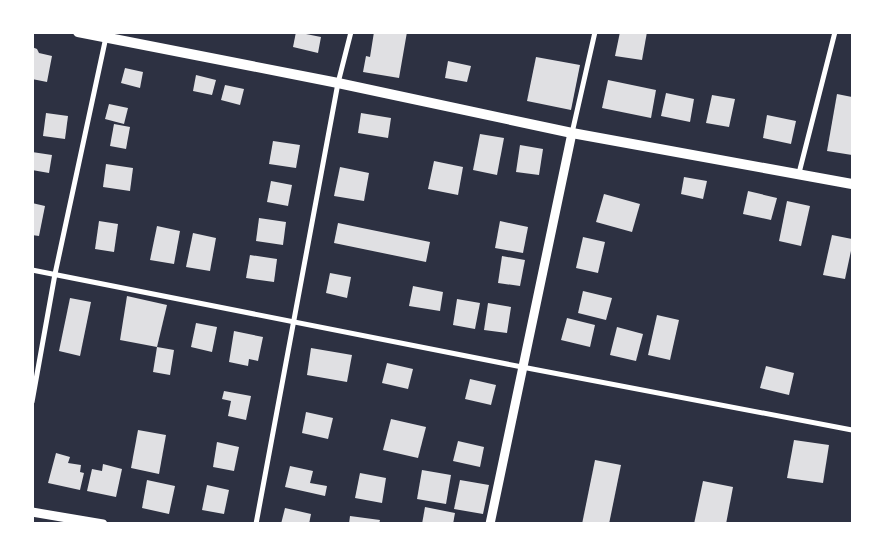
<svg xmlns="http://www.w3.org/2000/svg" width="885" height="556" viewBox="0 0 885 556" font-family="Barlow,sans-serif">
<rect width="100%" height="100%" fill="#2d3142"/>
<g fill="#e0e0e3">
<polygon points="296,32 321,37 318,53 293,47"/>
<polygon points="374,32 407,32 399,78 363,72 366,56 370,57"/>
<polygon points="620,32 647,32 642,60 615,56"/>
<polygon points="32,47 37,49 39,53 52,56 47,82 32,79"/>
<polygon points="536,57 580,65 571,110 527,101"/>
<polygon points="448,61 471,66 467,82 445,78"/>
<polygon points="125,68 143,72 140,88 121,83"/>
<polygon points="196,75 216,80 212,95 193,91"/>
<polygon points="608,80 656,90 651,118 602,108"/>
<polygon points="225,85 244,89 240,105 221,100"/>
<polygon points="666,93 694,99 690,122 661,116"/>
<polygon points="837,94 852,97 852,155 827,151"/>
<polygon points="712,95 735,99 729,127 706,123"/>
<polygon points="109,104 128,108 124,124 105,119"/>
<polygon points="46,113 68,116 65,139 43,136"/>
<polygon points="361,113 391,118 388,138 358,133"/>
<polygon points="767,115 796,121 791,144 763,138"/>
<polygon points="114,124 130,127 126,149 110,146"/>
<polygon points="480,134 504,138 497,175 473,170"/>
<polygon points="273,141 300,145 296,168 269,164"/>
<polygon points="520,145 543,149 539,175 516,172"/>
<polygon points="32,152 52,155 49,173 32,170"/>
<polygon points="434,161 463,167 458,195 428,189"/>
<polygon points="106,164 133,168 130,191 103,187"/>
<polygon points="340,167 369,173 364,201 334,196"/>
<polygon points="684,177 707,181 703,199 681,194"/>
<polygon points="271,181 292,185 288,206 267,202"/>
<polygon points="748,191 777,198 771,220 743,214"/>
<polygon points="604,194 640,204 632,232 596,222"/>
<polygon points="787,201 810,206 801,246 779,241"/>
<polygon points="32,203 45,206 39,236 32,235"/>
<polygon points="259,218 286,222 283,245 256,241"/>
<polygon points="99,221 118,224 114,252 95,249"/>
<polygon points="500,221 528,227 523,253 495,248"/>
<polygon points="338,223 430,242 426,262 334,243"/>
<polygon points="157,226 180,231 174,264 150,260"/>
<polygon points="193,233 216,238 210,271 186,267"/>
<polygon points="832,235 852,239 852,246 845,279 823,275"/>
<polygon points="583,237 605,242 598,273 576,268"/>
<polygon points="250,255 277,259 274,282 246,278"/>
<polygon points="502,256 525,260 520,286 498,283"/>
<polygon points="330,273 351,277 347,298 326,293"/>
<polygon points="413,286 443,292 440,311 409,306"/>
<polygon points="583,291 612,298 606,320 578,313"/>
<polygon points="127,296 167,305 157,347 120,340"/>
<polygon points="70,298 91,302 80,356 59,351"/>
<polygon points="457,299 480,303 475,329 453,325"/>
<polygon points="488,303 511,307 507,333 484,330"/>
<polygon points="657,315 679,320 670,360 648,355"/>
<polygon points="567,318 595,325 590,347 561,340"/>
<polygon points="196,323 217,327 212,352 191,347"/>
<polygon points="617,327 643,334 636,361 610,355"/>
<polygon points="234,331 263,337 258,361 249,359 248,366 229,362"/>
<polygon points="157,347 174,350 170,375 153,372"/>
<polygon points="311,348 352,355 347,382 307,375"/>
<polygon points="387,363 413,369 408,389 382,383"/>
<polygon points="766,366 794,373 789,395 760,388"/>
<polygon points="470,379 496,385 491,405 465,399"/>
<polygon points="224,391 251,396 246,420 228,416 231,401 222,399"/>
<polygon points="306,412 333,418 328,439 302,433"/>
<polygon points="391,419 426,427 418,458 383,450"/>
<polygon points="138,430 166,435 159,474 131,468"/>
<polygon points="794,440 829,445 823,483 787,478"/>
<polygon points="458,441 484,447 480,467 453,461"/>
<polygon points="217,442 239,447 234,471 213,467"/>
<polygon points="56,453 70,457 68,463 81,465 80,472 84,473 80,490 48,483"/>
<polygon points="595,460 621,465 609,524 582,524"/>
<polygon points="103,464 122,469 116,497 87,491 92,469 102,471"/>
<polygon points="290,466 313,471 310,483 327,486 325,496 285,487"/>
<polygon points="422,470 451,475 446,504 417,499"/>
<polygon points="360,473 386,478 382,503 355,498"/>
<polygon points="147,480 175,486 169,514 142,508"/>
<polygon points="460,480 489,485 483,514 454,509"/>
<polygon points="703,481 733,487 726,524 694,524"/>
<polygon points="207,485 229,490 224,514 202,510"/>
<polygon points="425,507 455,513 453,524 422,524"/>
<polygon points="285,508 311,514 309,524 281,524"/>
<polygon points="350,516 380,520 379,524 349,524"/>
</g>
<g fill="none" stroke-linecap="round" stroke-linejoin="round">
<g stroke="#fff" stroke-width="5">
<polyline points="572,133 595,32"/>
<polyline points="799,173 835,32"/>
<polyline points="32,270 522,367 852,430"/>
<polyline points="32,402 55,274 106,37"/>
<polyline points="256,524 338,83 351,32"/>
</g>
<g stroke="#fff" stroke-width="9">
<polyline points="32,512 103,524"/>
<polyline points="490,524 572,133"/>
</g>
<polyline stroke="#fff" stroke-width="10" points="78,32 338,83 572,133 852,184"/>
</g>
<rect width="885" height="556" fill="none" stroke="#ffffff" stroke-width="68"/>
</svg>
